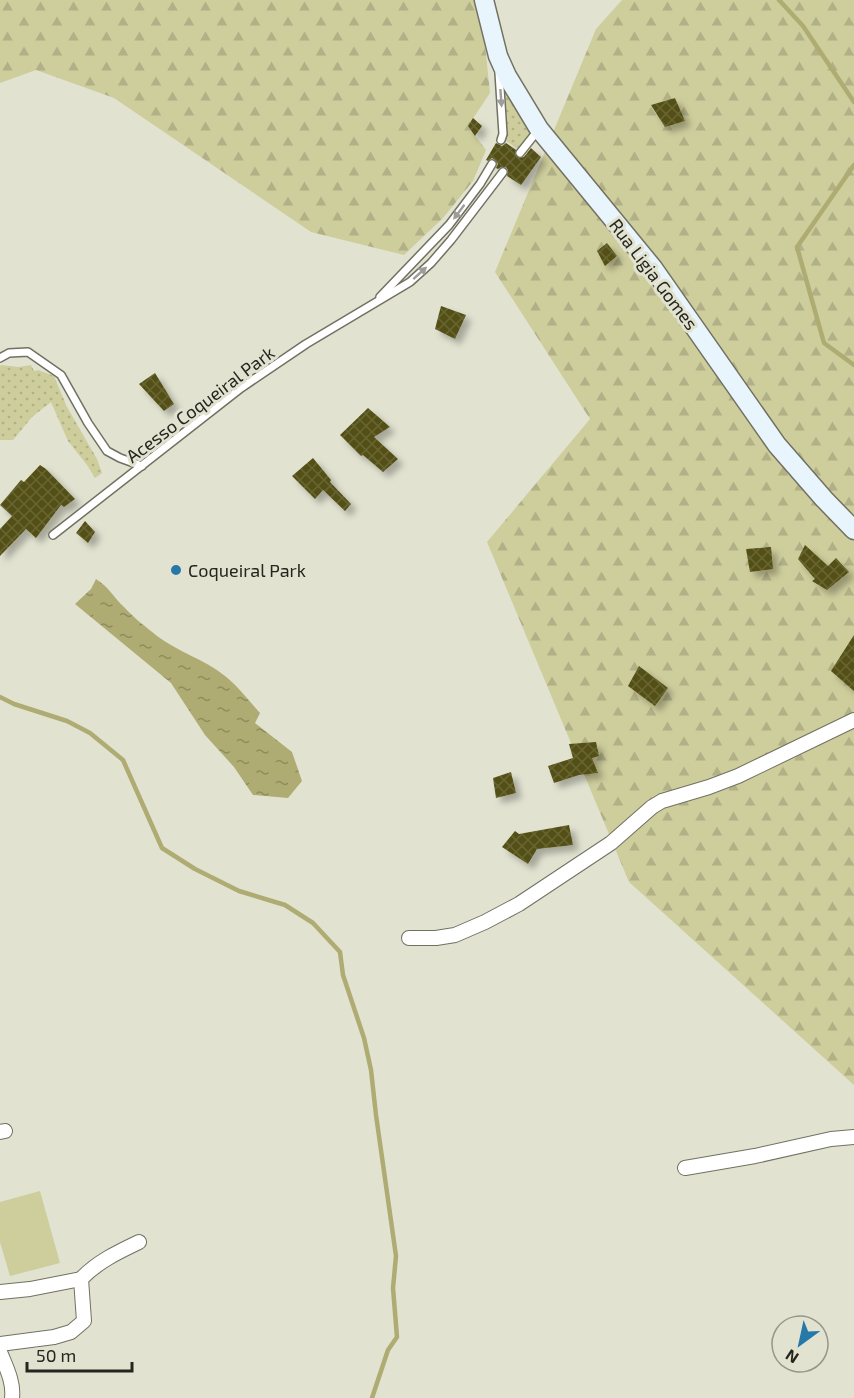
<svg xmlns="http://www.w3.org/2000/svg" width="854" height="1398" viewBox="0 0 854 1398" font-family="'Exo 2',sans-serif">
<defs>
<pattern id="grass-dots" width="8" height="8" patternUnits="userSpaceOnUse" patternTransform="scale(1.5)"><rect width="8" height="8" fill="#cecd9c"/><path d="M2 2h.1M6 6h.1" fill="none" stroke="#b1b086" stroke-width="1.8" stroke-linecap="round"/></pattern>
<pattern id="forest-firs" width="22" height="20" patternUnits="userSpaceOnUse" patternTransform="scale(1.5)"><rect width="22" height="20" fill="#cecd9c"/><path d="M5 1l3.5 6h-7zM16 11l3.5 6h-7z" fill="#b1b086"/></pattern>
<pattern id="water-ripples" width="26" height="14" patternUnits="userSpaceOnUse" patternTransform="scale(1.5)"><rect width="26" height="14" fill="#aeac72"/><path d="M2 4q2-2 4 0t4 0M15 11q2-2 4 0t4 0" fill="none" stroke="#8d8c5d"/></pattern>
<pattern id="building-cross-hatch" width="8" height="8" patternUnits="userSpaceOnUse" patternTransform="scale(1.5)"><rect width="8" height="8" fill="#524f13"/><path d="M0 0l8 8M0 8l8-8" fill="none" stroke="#686535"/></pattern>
<filter id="shadow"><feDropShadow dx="5.5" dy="5.5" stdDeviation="3" flood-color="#0004"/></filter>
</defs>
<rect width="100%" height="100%" fill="#e2e2d1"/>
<g fill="url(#grass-dots)">
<polygon points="498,56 539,129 518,149 506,141 506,130"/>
<polygon points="1,365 19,367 31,365 34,371 38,370 54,376 67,407 97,459 102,473 95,478 87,465 68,441 51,402 32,417 13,440 0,440 0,366"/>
</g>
<g fill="url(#forest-firs)">
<polygon points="0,0 477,0 483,25 490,93 468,126 486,150 473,181 443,218 404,255 311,232 114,98 36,70 0,83"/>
<polygon points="622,0 854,0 854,1085 629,882 487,542 590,419 495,272 596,29"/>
</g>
<polygon fill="#cecd9c" points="40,1191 60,1263 10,1276 0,1242 0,1202"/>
<path fill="url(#water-ripples)" d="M96,579C109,587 114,598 125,608C134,618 146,627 157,636C178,652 204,659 225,676C238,686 249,701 260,713L255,723L292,752L302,781L288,798L253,795L234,767L205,735L171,683L75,604L91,589Z"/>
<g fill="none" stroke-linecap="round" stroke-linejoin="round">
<g stroke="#aeac72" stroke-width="4.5">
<polyline points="779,0 803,26 854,102"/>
<polyline points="854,165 797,247 824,343 854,365"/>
<polyline points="0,697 14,704 67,721 90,733 123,760 162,848 195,869 239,891 285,905 313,923 340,952 343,975 364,1038 371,1070 376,1115 396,1256 393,1288 397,1337 388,1350 372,1398"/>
</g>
</g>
<g fill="url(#building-cross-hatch)" filter="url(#shadow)">
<polygon points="675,98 685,121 665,127 651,105"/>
<polygon points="473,118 482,126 475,136 468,126"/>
<polygon points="496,143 502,146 506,143 516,150 515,154 519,158 524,157 531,148 541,157 521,185 507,176 508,170 506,167 501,167 498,169 496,168 498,164 495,160 492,158 488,161 486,160"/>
<polygon points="607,243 617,256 605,266 597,251"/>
<polygon points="441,306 466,315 455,339 435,329"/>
<polygon points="155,373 174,404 164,411 139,384"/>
<polygon points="368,408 390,427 374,437 398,459 383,472 363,455 361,456 340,435"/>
<polygon points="313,458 331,480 330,482 351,504 345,511 323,490 315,499 292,476"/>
<polygon points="40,465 46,469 75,499 64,507 61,505 36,538 26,529 0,556 0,529 12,516 0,505 21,480 24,482"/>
<polygon points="85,521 95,532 88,543 76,533"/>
<polygon points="805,545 828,566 836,558 849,572 827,590 812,581 815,579 798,559"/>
<polygon points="771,547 773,569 750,572 746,549"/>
<polygon points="854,635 854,691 831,671"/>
<polygon points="639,666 668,688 655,706 628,686"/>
<polygon points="596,742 599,756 592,758 598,773 579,775 554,783 548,766 573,758 569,744"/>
<polygon points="511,772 516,793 496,798 493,778"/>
<polygon points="569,825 573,845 537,849 528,864 502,847 515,831 519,834"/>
</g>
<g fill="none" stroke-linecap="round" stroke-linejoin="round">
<defs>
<g id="lane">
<polyline points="499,73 503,134 501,140"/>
<polyline points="520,153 539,129"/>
<polyline points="380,297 449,225 480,184 492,164"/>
<polyline points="0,358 9,353 28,352 61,375 88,423 107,451 120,458 142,466"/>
<polyline points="53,535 241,388 306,344 410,282 431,263 451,240 503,172"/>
</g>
<g id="street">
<polyline points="409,938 436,938 455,935 485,922 519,904 611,843 652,807 662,801 709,787 738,776 854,720"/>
<polyline points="0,1132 5,1131"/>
<polyline points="685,1168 755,1156 831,1139 854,1137"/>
<polyline points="0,1292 30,1289 81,1279"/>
<path d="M0,1344L54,1337L71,1332L84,1321L81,1279C97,1262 118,1252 139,1242"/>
<path d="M0,1352C6,1367 14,1382 12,1398"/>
</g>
<polyline id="secondary" points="484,0 498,56 507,76 539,129 653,268 777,445 824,499 854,530"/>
</defs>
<use href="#lane" stroke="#717162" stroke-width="10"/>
<use href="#street" stroke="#717162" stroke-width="16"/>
<use href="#secondary" stroke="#717162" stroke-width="21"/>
<use href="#lane" stroke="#fff" stroke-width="7"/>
<use href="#street" stroke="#fff" stroke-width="14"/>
<use href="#secondary" stroke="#e9f5fd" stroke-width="18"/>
</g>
<defs><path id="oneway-solid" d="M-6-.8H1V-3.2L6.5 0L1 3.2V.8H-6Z" transform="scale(1.5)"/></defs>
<g fill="#9d9d9a">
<use href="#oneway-solid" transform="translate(501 98) rotate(86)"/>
<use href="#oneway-solid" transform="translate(459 212) rotate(127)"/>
<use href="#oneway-solid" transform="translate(420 273) rotate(-42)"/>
</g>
<circle fill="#2578a8" stroke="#e2e2d1" stroke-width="2" cx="176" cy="570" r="6"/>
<g text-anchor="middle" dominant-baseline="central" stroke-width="6" stroke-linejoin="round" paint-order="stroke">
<g font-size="18" fill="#25251e" stroke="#e2e2d1">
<text transform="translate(654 274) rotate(53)">Rua Ligia Gomes</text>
<text transform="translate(200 404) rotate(-37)">Acesso Coqueiral Park</text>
</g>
<g font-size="18" fill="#25251e" stroke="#e2e2d1" text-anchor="start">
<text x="188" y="570">Coqueiral Park</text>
</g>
</g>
<g transform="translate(800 1344) rotate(213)"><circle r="28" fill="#e2e2d1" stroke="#969689" stroke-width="1.5"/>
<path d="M0-4.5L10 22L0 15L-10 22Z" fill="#2578a8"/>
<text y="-9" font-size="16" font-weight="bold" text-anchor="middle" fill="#25251e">N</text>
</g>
<path d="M27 1362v9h105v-9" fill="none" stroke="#25251e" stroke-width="3"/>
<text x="36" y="1362" font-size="18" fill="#25251e" stroke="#e2e2d1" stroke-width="4.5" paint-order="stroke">50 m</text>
</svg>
